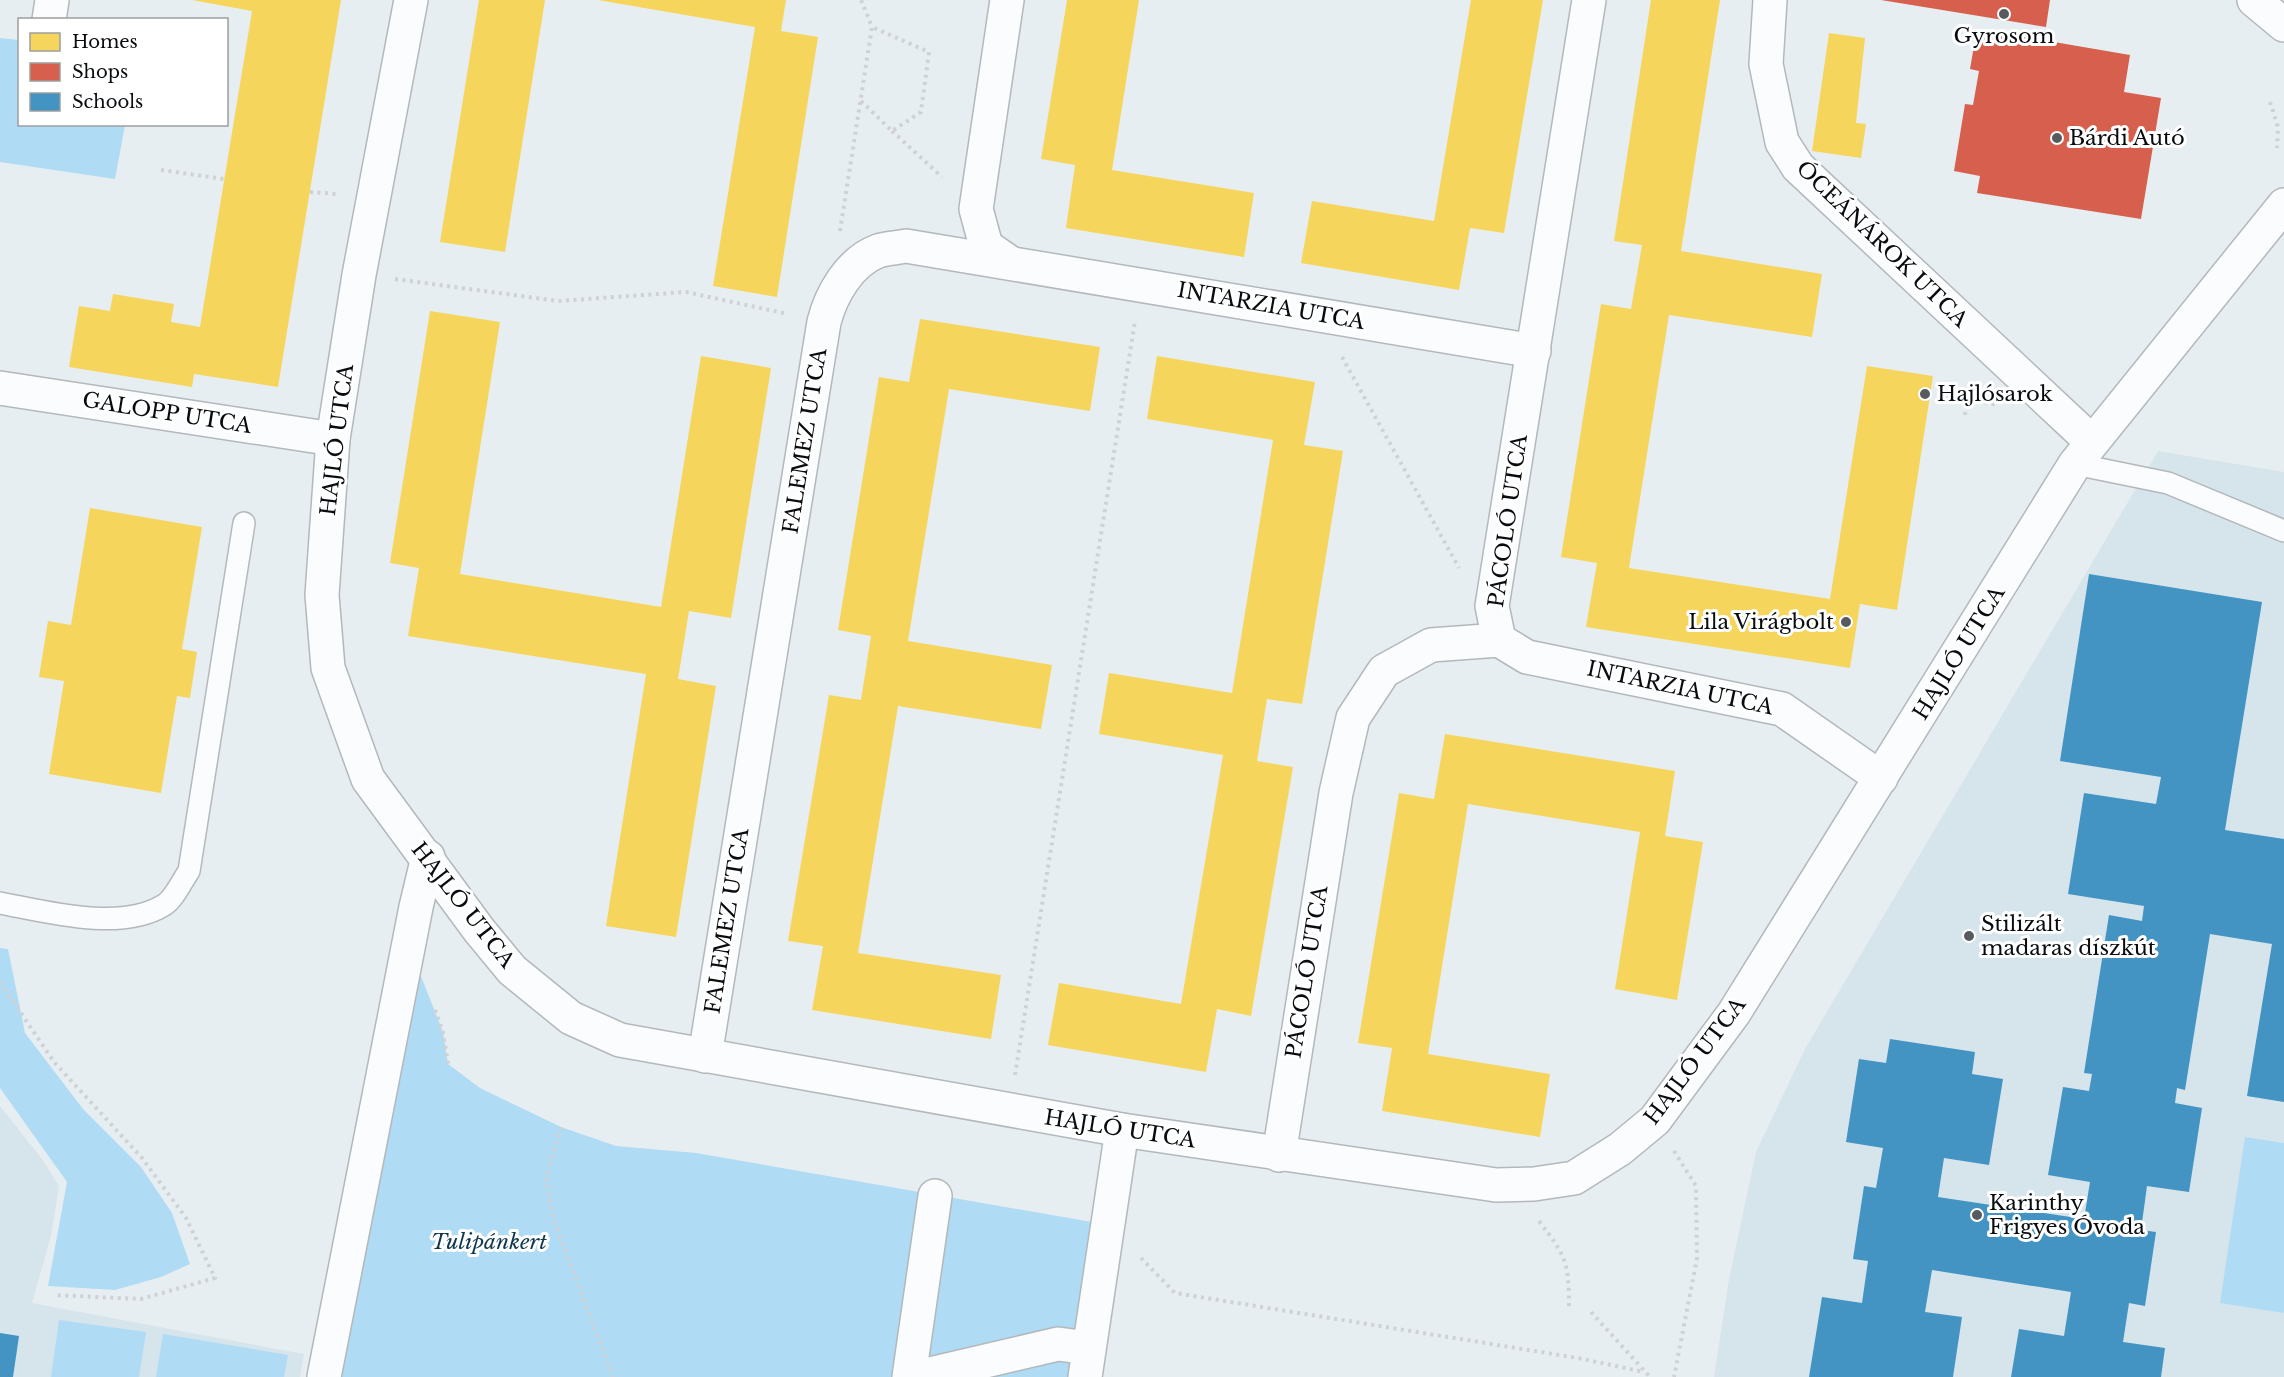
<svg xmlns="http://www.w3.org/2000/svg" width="2284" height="1377" viewBox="0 0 2284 1377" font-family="'Libre Baskerville',serif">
<rect width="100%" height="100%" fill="#e7eef2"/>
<g fill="#d6e4ec">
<polygon points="2158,451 2284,472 2284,1377 1714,1377 1729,1279 1756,1152 1805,1049"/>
<polygon points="0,1106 42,1159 59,1186 51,1236 32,1303 304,1354 300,1377 0,1377"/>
</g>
<g fill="#b0dbf4">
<polygon points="0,38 19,40 20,124 125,125 115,179 0,162"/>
<polygon points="409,946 443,1032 448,1064 480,1088 561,1127 616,1146 696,1153 1109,1225 1085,1377 324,1377"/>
<polygon points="0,948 8,949 25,1033 83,1109 141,1167 172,1213 190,1264 161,1277 115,1290 48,1286 67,1182 0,1088"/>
<polygon points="2245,1137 2284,1143 2284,1313 2220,1303"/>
<polygon points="59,1320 146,1332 139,1377 51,1377"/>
<polygon points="163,1334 288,1355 284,1377 156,1377"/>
</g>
<g fill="#f6d55c">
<polygon points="192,0 341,0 278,387 194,374 192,387 69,367 79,306 110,311 113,294 174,304 171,322 200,327 252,11"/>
<polygon points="479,0 545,0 505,252 440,242"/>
<polygon points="598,0 786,0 781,31 818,37 777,297 713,286 755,27"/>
<polygon points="1067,0 1139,0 1112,170 1254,193 1244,257 1066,228 1075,165 1041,159"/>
<polygon points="1471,0 1543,0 1504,233 1470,228 1459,290 1301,263 1312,201 1434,221"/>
<polygon points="1651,0 1720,0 1681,251 1822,274 1812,337 1669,315 1629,568 1830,599 1867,366 1933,376 1897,610 1860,604 1850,668 1586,627 1597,563 1561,557 1601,304 1631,309 1642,245 1614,241"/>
<polygon points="1829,33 1865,38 1856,123 1866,124 1861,158 1812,151"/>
<polygon points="430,311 500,322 460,574 661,607 701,356 771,368 731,618 689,611 678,679 716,686 676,937 606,926 646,674 408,636 419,568 390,563"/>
<polygon points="920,319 1100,347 1090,411 949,389 908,641 1052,665 1041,729 898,706 858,953 1001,975 991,1039 812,1010 823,946 788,941 829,695 861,700 871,636 838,630 879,377 909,382"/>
<polygon points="1157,356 1315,382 1304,445 1343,451 1302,704 1267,699 1257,761 1293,767 1251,1016 1217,1009 1206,1072 1048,1045 1059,983 1181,1004 1223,755 1099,734 1109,673 1232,693 1273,440 1147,419"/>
<polygon points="90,508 202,527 182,649 197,652 190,698 177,696 161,793 49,774 64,681 39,677 48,621 71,625"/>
<polygon points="1445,734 1675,771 1665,836 1703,842 1677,1000 1615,989 1640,832 1468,804 1428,1054 1550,1074 1540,1137 1382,1111 1392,1048 1358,1043 1399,793 1434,799"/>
</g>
<g fill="#d6604d">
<polygon points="1881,0 2050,0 2046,27"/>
<polygon points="1977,29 2130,55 2124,92 2161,98 2141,219 1977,193 1980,176 1954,171 1965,104 1973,105 1979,71 1970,69"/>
</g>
<g fill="#4393c3">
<polygon points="2089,574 2262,602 2225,830 2284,839 2284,1102 2247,1096 2272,944 2210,934 2185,1090 2177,1088 2175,1103 2202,1108 2189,1192 2147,1186 2141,1230 2156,1232 2145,1306 2129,1303 2123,1342 2165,1348 2161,1377 2011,1377 2019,1329 2064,1336 2071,1292 1932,1270 1925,1312 1962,1317 1953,1377 1809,1377 1822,1297 1862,1303 1868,1261 1853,1259 1864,1186 1876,1188 1883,1148 1846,1142 1859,1059 1886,1063 1890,1039 1975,1052 1972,1074 2003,1079 1989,1165 1944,1158 1938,1197 2084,1219 2090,1182 2048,1175 2063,1087 2089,1091 2092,1074 2084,1073 2109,915 2142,921 2144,906 2068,894 2084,793 2156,804 2161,777 2060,761"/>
<polygon points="0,1333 19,1336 13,1377 0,1377"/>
</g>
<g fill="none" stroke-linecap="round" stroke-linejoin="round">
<defs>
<g id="lane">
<polyline points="2075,464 2168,483 2284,531"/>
<path d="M0,903C47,912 121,932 164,905C174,899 182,881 189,871L244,523"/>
</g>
<g id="street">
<polyline points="411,0 359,275 333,439 322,595 328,668 368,779 479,930 512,970 571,1018 620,1040 1122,1130 1496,1185 1534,1184 1574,1178 1620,1149 1655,1120 1734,1013 2075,464 2284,205"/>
<polyline points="1007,0 976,209 986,246 1009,262"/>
<polyline points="1770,0 1766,64 1782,142 1798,167 2091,441"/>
<polyline points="49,20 52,0"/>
<polyline points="0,388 333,439"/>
<polyline points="1499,640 1492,606 1589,0"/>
<polyline points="1499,640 1527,657 1782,709 1881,778"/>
<path d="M705,1056L824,322C831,295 849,262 878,251C887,248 897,248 906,246L1534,351"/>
<polyline points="1279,1155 1336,793 1353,718 1384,671 1431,645 1499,640"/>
<polyline points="324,1377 416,907 428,857"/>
<polyline points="909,1377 935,1196"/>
<polyline points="917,1377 1058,1344 1089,1348"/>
<polyline points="1085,1377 1122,1130"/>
</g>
<polyline id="secondary" points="2254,0 2284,25"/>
</defs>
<use href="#lane" stroke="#b3b8bb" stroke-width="24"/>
<use href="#street" stroke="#b3b8bb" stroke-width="36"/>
<use href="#secondary" stroke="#b3b8bb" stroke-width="36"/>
<g stroke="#cfd1d3" stroke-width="4" stroke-dasharray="3 4.5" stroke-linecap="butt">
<polyline points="861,101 892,131 921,112 929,52 872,27"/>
<polyline points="2270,102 2278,127 2277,148"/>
<polyline points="892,131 942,177"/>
<polyline points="161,170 224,179"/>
<polyline points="310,192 337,194"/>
<polyline points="840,231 872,27 861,0"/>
<polyline points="395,279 558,301 686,292 788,314"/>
<polyline points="1342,357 1459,568"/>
<polyline points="1940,394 1998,405"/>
<polyline points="1965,415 1967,399"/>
<polyline points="0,982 54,1062 142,1158 186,1218 215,1278 141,1299 54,1295"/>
<polyline points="435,1010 443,1032 448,1064"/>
<polyline points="1015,1075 1135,321"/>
<polyline points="561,1127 546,1178 554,1221 613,1377"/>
<polyline points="1674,1151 1696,1186 1697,1258 1674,1377"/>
<path d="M1539,1221C1566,1257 1569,1261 1569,1307"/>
<polyline points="1141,1258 1175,1293 1578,1358 1644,1372"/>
<polyline points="1591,1312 1650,1377"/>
</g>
<use href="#lane" stroke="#fbfcfd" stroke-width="21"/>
<use href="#street" stroke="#fbfcfd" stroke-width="33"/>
<use href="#secondary" stroke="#fbfcfd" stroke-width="33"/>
</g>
<g fill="#575b5e" stroke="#fff" stroke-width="2">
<circle cx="2004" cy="14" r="6"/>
<circle cx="2057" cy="138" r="6"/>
<circle cx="1925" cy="394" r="6"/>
<circle cx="1846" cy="622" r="6"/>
<circle cx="1969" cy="936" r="6"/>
<circle cx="1977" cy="1215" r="6"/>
</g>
<g text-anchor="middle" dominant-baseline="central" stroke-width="6" stroke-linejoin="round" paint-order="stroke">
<g font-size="21" fill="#090c0f" stroke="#fff" text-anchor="start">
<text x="2004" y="36" text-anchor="middle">Gyrosom</text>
<text x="2069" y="138">Bárdi Autó</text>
<text x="1937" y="394">Hajlósarok</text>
<text x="1834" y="622" text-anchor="end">Lila Virágbolt</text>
<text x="1981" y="924">Stilizált<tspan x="1981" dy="24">madaras díszkút</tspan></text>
<text x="1989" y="1203">Karinthy<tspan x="1989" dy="24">Frigyes Óvoda</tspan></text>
</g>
<g font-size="21" fill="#090c0f" stroke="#fff">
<text transform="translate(1882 244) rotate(44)">ÓCEÁNÁROK UTCA</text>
<text transform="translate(1271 306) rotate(10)">INTARZIA UTCA</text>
<text transform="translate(167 413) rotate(9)">GALOPP UTCA</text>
<text transform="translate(337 440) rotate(-83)">HAJLÓ UTCA</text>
<text transform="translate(805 441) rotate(-81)">FALEMEZ UTCA</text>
<text transform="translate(1508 521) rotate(-82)">PÁCOLÓ UTCA</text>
<text transform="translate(1959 653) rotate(-58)">HAJLÓ UTCA</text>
<text transform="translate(1680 688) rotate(12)">INTARZIA UTCA</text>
<text transform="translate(463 905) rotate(52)">HAJLÓ UTCA</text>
<text transform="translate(727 921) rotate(-81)">FALEMEZ UTCA</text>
<text transform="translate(1307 972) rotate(-81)">PÁCOLÓ UTCA</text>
<text transform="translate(1695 1061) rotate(-53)">HAJLÓ UTCA</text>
<text transform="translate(1120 1129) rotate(9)">HAJLÓ UTCA</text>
</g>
<g font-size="21" font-style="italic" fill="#0f384d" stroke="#fff">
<text x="489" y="1242">Tulipánkert</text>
</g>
</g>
<rect x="18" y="18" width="210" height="108" fill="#ffffff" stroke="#9d9e9f" stroke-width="1.5"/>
<rect x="30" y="33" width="30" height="18" fill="#f6d55c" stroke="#9d9e9f" stroke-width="1.5"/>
<text x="72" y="48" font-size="18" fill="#090c0f">Homes</text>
<rect x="30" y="63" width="30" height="18" fill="#d6604d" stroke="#9d9e9f" stroke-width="1.5"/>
<text x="72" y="78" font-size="18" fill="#090c0f">Shops</text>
<rect x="30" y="93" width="30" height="18" fill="#4393c3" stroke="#9d9e9f" stroke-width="1.5"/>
<text x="72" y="108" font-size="18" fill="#090c0f">Schools</text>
</svg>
